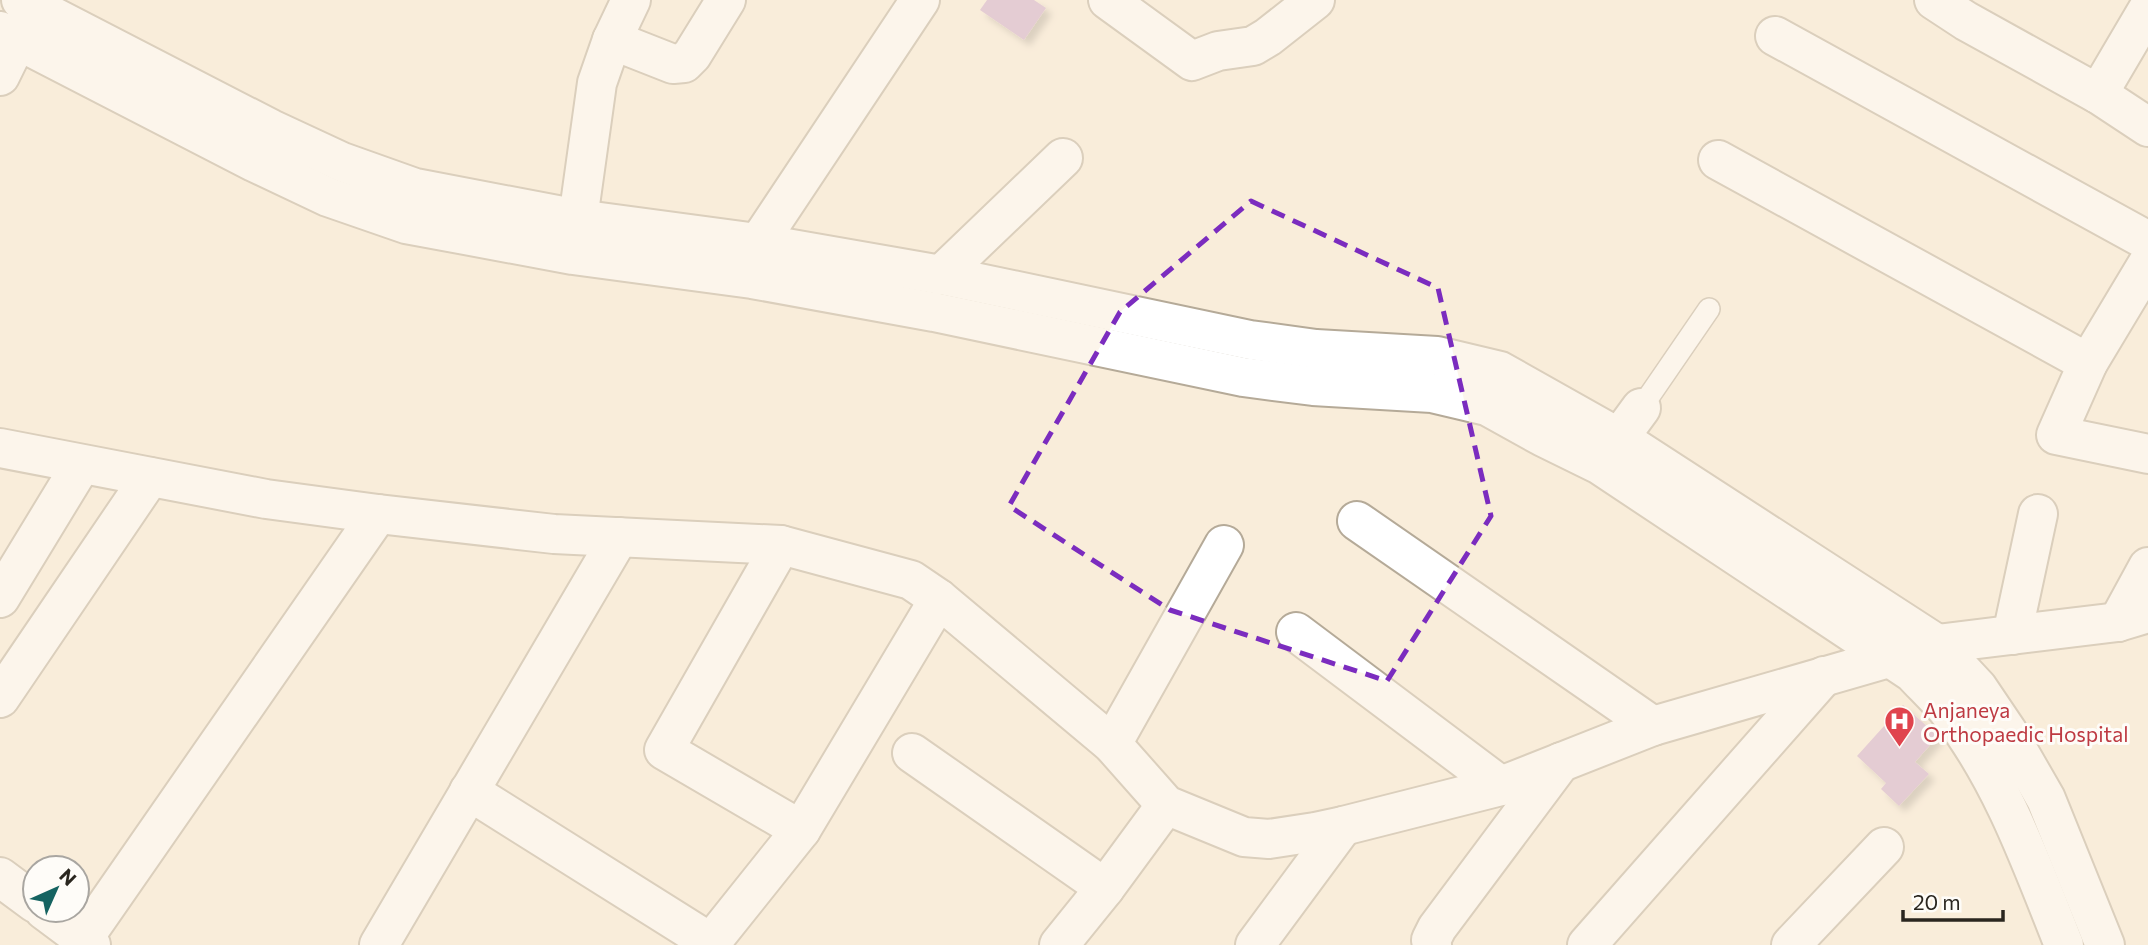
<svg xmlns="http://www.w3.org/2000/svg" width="2148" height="945" viewBox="0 0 2148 945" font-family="Commissioner,sans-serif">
<defs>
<filter id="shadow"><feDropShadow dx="6" dy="6" stdDeviation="3.5" flood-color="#0004"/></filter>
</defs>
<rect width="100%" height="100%" fill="#f9edda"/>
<g fill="#cba5c9" filter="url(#shadow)">
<polygon points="987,0 1034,0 1046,8 1024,40 980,10"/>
<polygon points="1903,705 1938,736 1915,762 1929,774 1899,806 1881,789 1886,783 1857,756"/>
</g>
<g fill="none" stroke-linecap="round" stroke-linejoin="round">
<defs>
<polyline id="service" points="1641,408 1709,309"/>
<g id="minor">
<polyline points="1108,0 1192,61 1218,51 1253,46 1268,37 1315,0"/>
<polyline points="1934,0 1966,21 2098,94 2148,127"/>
<polyline points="1775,36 2148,241"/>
<polyline points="612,40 673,64 684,63 692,55 726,0"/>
<polyline points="0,76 33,9"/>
<polyline points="2098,94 2148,9"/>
<polyline points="1718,160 2088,363"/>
<polyline points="578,219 597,83 612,40 631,0"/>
<polyline points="2148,263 2088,363 2056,435 2148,454"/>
<polyline points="741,269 920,0"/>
<polyline points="941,275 1063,158"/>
<polyline points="1619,438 1641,408"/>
<polyline points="1357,521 1653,726"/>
<polyline points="781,545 664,750 801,830 939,599"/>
<polyline points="0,598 81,465"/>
<polyline points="1296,632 1501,786"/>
<polyline points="2012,635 2038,514"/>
<polyline points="0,698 150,477"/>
<polyline points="1112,744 1224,545"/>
<polyline points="912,753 1105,888"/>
<polyline points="469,791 711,943"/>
<polyline points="0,877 35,903"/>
<polyline points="44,910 91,945"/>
<polyline points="83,939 378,514"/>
<polyline points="379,945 619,537"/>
<polyline points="709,945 801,830"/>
<polyline points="1059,945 1105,888 1166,805"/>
<polyline points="1255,945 1343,826"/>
<polyline points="1432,945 1431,940 1437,928 1561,762"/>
<polyline points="1587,945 1824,676"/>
<polyline points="1791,945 1884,847"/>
</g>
<g id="tertiary">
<polyline points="21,0 271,129 342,162 415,188 578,219 757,243 941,275 1250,340 1316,349 1437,356 1500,371 1619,438 1937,644 1978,688 2007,731 2046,799 2105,945"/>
<path d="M0,31L254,162L328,197L406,224L573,255L752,279L934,312L1243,377L1313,386L1432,393L1487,406L1543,437L1600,465L1913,673C1925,686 1939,699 1950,713C2003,782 2032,865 2064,945"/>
<polyline points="0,448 266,499 378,514 554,534 781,545 911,580 939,599 1112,744 1166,805 1244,837 1269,839 1315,832 1343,826 1501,786 1653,726 1937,644 2118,622 2148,613"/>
<polyline points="2118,622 2148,567"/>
</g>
</defs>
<use href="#service" stroke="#b5aa98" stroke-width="24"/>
<use href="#minor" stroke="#b5aa98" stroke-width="42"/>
<use href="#tertiary" stroke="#b5aa98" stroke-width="42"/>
<use href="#service" stroke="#fff" stroke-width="21"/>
<use href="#minor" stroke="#fff" stroke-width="38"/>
<use href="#tertiary" stroke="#fff" stroke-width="38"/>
</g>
<path d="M0 0H2148V945H0ZM1251,201L1438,288L1491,516L1387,681L1170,610L1009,506L1120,312Z" fill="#f9edda" fill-opacity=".55" fill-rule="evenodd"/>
<path fill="none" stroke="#7b2cbf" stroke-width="5" stroke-dasharray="14 9" stroke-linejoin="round" d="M1251,201L1438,288L1491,516L1387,681L1170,610L1009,506L1120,312Z"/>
<defs>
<symbol id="hospital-pin" viewBox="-11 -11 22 30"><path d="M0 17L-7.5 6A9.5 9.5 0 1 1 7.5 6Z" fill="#e0444e" stroke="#fefcf8"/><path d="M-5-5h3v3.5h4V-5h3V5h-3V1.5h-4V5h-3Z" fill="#fff"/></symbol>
</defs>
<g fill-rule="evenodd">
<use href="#hospital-pin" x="1882" y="704" width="35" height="47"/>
</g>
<g text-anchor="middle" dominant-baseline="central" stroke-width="6" stroke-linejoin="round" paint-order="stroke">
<g font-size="21" fill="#be3a42" stroke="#fefcf8" text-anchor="start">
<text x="1923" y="709">Anjaneya<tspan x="1923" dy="24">Orthopaedic Hospital</tspan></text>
</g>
</g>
<g transform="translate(56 889) rotate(45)"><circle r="33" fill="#fefcf8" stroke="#a9a6a1" stroke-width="2"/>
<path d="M0-5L12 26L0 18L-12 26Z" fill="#156361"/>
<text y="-10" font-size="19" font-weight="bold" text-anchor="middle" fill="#2a261f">N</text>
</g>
<path d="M1903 910v10h100v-10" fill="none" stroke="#2a261f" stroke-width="3.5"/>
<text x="1913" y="910" font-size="21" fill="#2a261f" stroke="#fefcf8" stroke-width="5" paint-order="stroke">20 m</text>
</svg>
